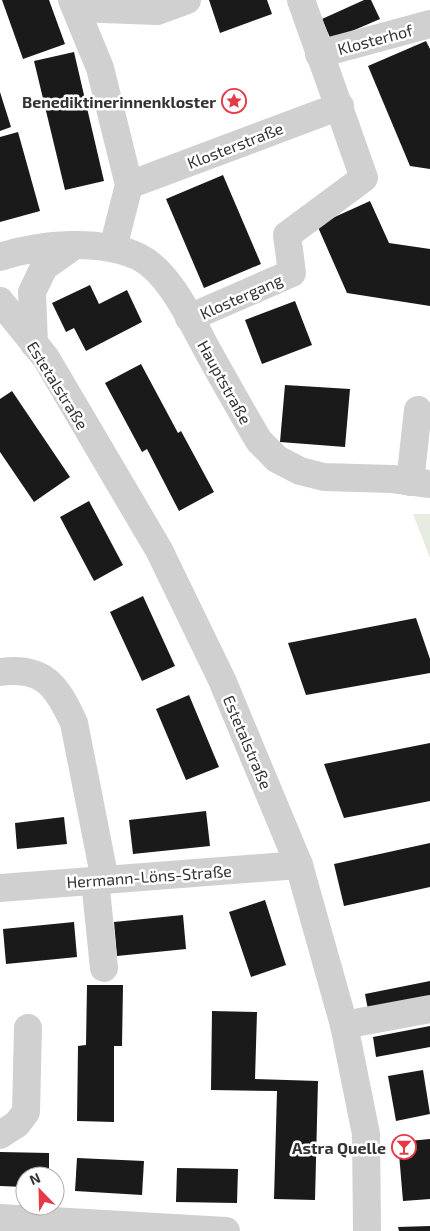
<svg xmlns="http://www.w3.org/2000/svg" width="430" height="1231" viewBox="0 0 430 1231" font-family="'Exo 2',sans-serif">
<rect width="100%" height="100%" fill="#fff"/>
<polygon fill="#e6ecdf" points="413,514 430,514 430,558"/>
<g fill="#1a1a1a">
<polygon points="2,0 49,0 65,44 23,59"/>
<polygon points="209,0 267,0 272,14 220,33"/>
<polygon points="364,0 371,0 380,19 331,40 322,19"/>
<polygon points="426,41 430,49 430,169 410,166 368,66"/>
<polygon points="74,52 104,181 65,190 34,61"/>
<polygon points="0,92 11,127 0,131"/>
<polygon points="18,132 40,211 0,222 0,137"/>
<polygon points="223,175 261,264 204,288 166,199"/>
<polygon points="370,201 389,243 430,249 430,306 347,293 317,225"/>
<polygon points="90,285 99,304 127,290 142,322 86,351 74,328 66,332 52,303"/>
<polygon points="295,301 312,345 262,364 245,320"/>
<polygon points="141,364 178,433 181,431 214,492 179,511 147,449 142,452 105,383"/>
<polygon points="285,385 350,389 345,447 280,442"/>
<polygon points="12,391 70,477 34,502 0,452 0,399"/>
<polygon points="89,501 123,565 94,581 60,517"/>
<polygon points="143,596 175,666 142,681 110,612"/>
<polygon points="416,618 430,659 430,673 306,695 288,643"/>
<polygon points="189,695 219,767 186,780 156,709"/>
<polygon points="430,743 430,801 344,818 324,764"/>
<polygon points="206,811 210,846 133,854 129,820"/>
<polygon points="64,817 67,844 17,849 15,823"/>
<polygon points="430,843 430,887 344,906 334,864"/>
<polygon points="265,900 286,965 251,977 229,912"/>
<polygon points="183,915 186,949 117,956 114,922"/>
<polygon points="74,922 77,957 6,964 3,929"/>
<polygon points="430,981 430,1003 369,1015 365,994"/>
<polygon points="87,985 123,985 122,1046 114,1046 114,1122 77,1121 78,1046 86,1045"/>
<polygon points="212,1011 257,1012 255,1079 318,1081 315,1200 274,1199 277,1091 211,1090"/>
<polygon points="430,1026 430,1047 376,1057 373,1037"/>
<polygon points="423,1070 430,1114 396,1121 388,1076"/>
<polygon points="430,1139 430,1199 403,1201 398,1142"/>
<polygon points="0,1152 49,1153 49,1176 25,1176 25,1187 0,1186"/>
<polygon points="77,1158 144,1161 142,1195 75,1191"/>
<polygon points="177,1168 238,1169 237,1203 176,1202"/>
<polygon points="430,1226 430,1231 399,1231 398,1227"/>
</g>
<g fill="none" stroke-linecap="round" stroke-linejoin="round">
<g stroke="#d0d0d0" stroke-width="28">
<polyline points="72,0 100,68 129,185 113,248"/>
<polyline points="76,8 157,11 187,0"/>
<polyline points="319,54 430,24"/>
<polyline points="129,185 340,106"/>
<path d="M0,257C39,244 100,238 139,257C171,273 193,325 210,355C226,384 242,412 259,441L277,459L300,471L324,477L392,479L430,484"/>
<polyline points="0,301 46,358 159,550 222,680 299,865 344,1025 366,1134 367,1231"/>
<polyline points="189,318 292,273 287,235 364,178 301,0"/>
<polyline points="34,344 32,292 44,267 75,245"/>
<polyline points="410,482 418,410"/>
<path d="M0,672C44,666 57,686 74,723L105,880"/>
<polyline points="95,880 104,968"/>
<polyline points="0,888 299,865"/>
<polyline points="344,1025 430,1009"/>
<polyline points="0,1135 17,1124 26,1112 28,1028"/>
<polyline points="0,1218 226,1231"/>
</g>
</g>
<defs>
<symbol id="sight-ring" viewBox="-11 -11 22 22"><circle r="9.5" fill="#fff" stroke="#e63946" stroke-width="1.5"/><path d="M0-6L1.8-2.2L6-1.7L2.9 1.2L3.7 5.4L0 3.3L-3.7 5.4L-2.9 1.2L-6-1.7L-1.8-2.2Z" fill="#e63946"/></symbol>
<symbol id="bar-ring" viewBox="-11 -11 22 22"><circle r="9.5" fill="#fff" stroke="#e63946" stroke-width="1.5"/><path d="M-6-5H6L.8 .8V4.5H3.5V6h-7V4.5H-.8V.8Z" fill="#e63946"/></symbol>
</defs>
<g fill-rule="evenodd">
<use href="#sight-ring" x="220" y="87" width="28" height="28"/>
<use href="#bar-ring" x="390" y="1133" width="28" height="28"/>
</g>
<g text-anchor="middle" dominant-baseline="central" stroke-width="5" stroke-linejoin="round" paint-order="stroke">
<g font-size="16" fill="#333" stroke="#fff">
<text transform="translate(375 39) rotate(-15)">Klosterhof</text>
<text transform="translate(235 145) rotate(-21)">Klosterstraße</text>
<text transform="translate(241 296) rotate(-24)">Klostergang</text>
<text transform="translate(225 382) rotate(61)">Hauptstraße</text>
<text transform="translate(58 385) rotate(58)">Estetalstraße</text>
<text transform="translate(248 742) rotate(67)">Estetalstraße</text>
<text transform="translate(149 876) rotate(-4)">Hermann-Löns-Straße</text>
</g>
<g font-size="16" font-weight="bold" fill="#333" stroke="#fff" text-anchor="end">
<text x="216" y="101">Benediktinerinnenkloster</text>
<text x="386" y="1147">Astra Quelle</text>
</g>
</g>
<g transform="translate(40 1191) rotate(337)"><circle r="24" fill="#ffffff" stroke="#adadad"/>
<path d="M0-4L9 19L0 12L-9 19Z" fill="#e63946"/>
<text y="-8" font-size="14" font-weight="bold" text-anchor="middle" fill="#333333">N</text>
</g>
</svg>
